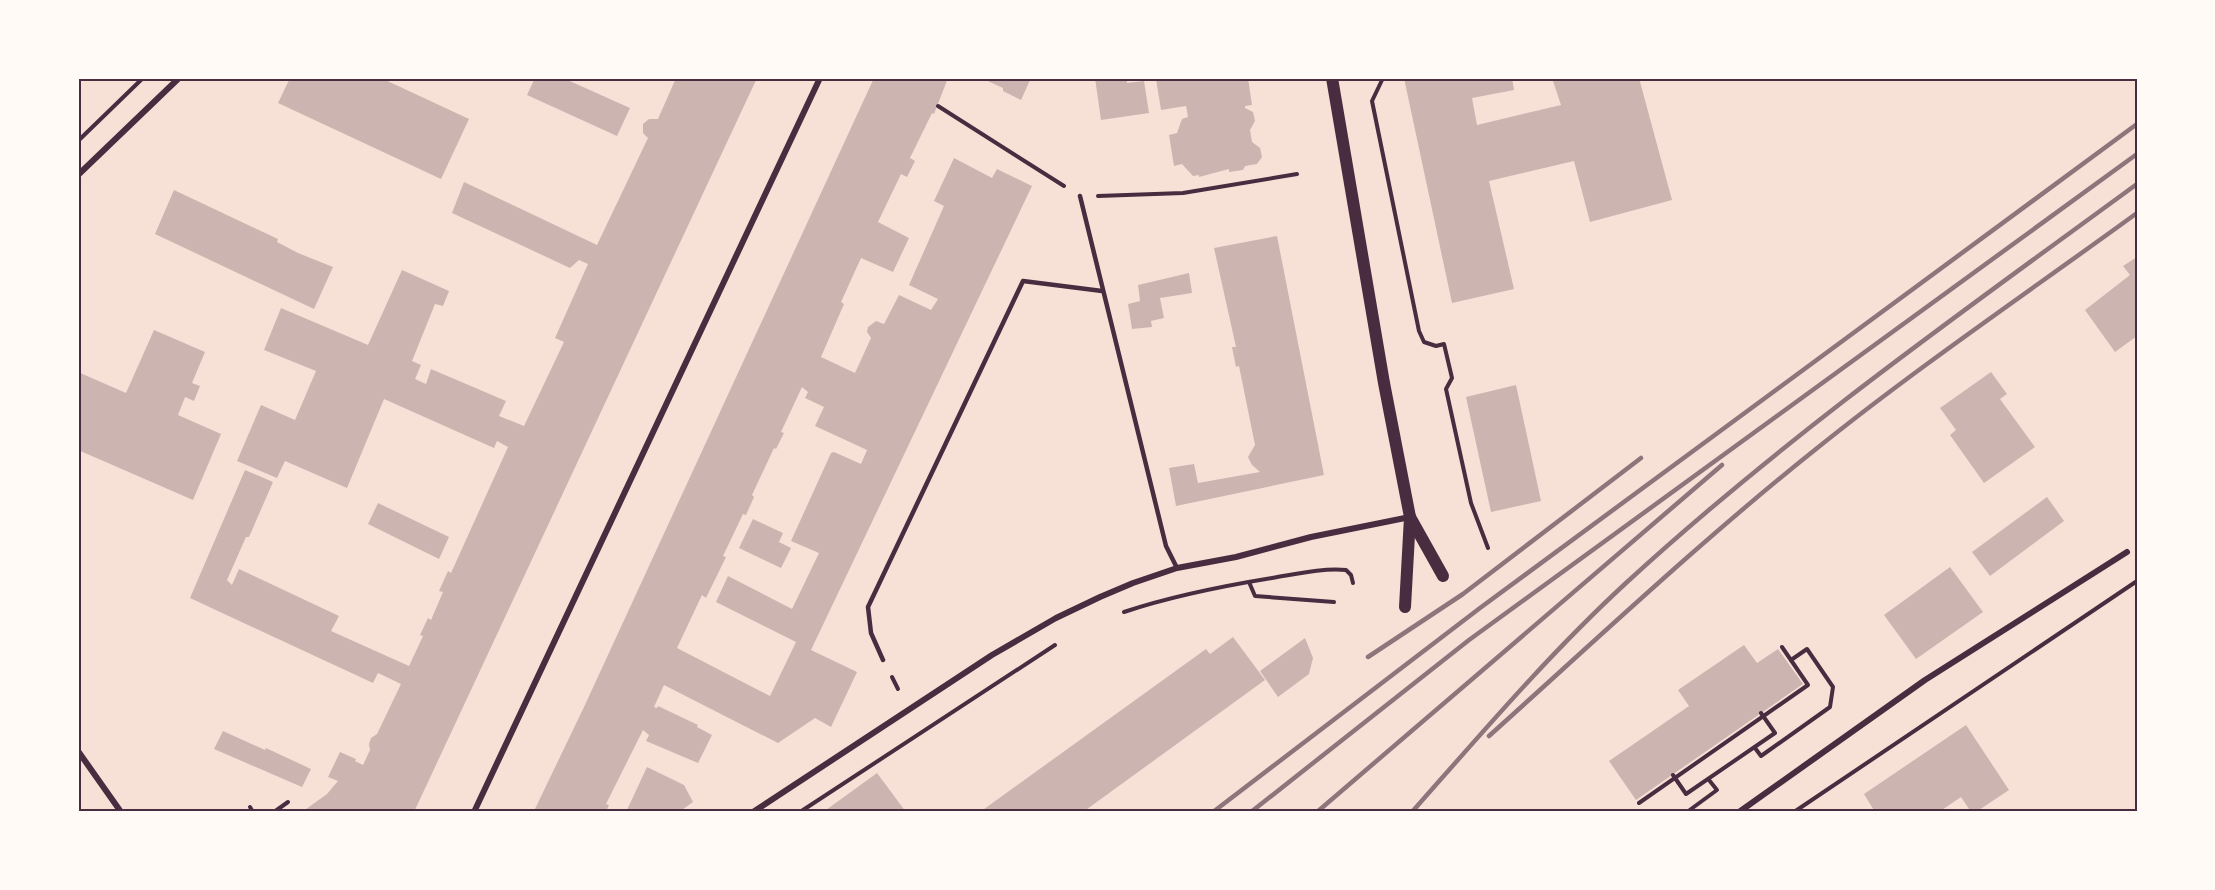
<svg xmlns="http://www.w3.org/2000/svg" width="2215" height="890" viewBox="0 0 2215 890" font-family="Overpass,sans-serif">
<rect width="100%" height="100%" fill="#f7e1d7"/>
<g fill="#ccb4b1" fill-rule="evenodd">
<polygon points="290,78 381,78 469,119 441,179 278,103"/>
<polygon points="535,78 563,78 630,108 617,136 527,95"/>
<polygon points="676,78 757,78 414,812 302,812 327,794 338,781 328,777 340,752 356,759 355,761 363,765 370,750 369,744 371,738 377,734 401,684 378,673 373,683 190,598 245,470 273,482 249,537 246,537 227,580 232,585 239,569 339,616 331,631 409,666 423,636 420,635 428,618 431,620 443,592 439,591 448,571 451,573 508,447 497,441 494,448 384,399 347,488 285,461 277,478 237,461 261,405 295,420 316,371 264,350 281,308 368,345 402,270 449,291 443,306 435,304 412,361 421,365 415,379 426,384 431,369 506,401 499,416 524,426 564,342 555,338 588,264 579,260 570,268 452,213 464,182 597,245 648,138 643,133 643,124 649,119 658,119"/>
<path d="M874,78H948L934,114L932,113L910,158L915,161L907,177L901,174L878,222L909,238L893,272L861,258L841,302L844,304L821,357L855,373L871,338L867,332L868,327L876,321L884,324L899,295L931,310L938,299L909,285L944,206L934,201L954,158L992,178L997,169L1032,186L811,650L857,672L831,727L815,718L778,743L664,685L654,707L657,708L658,706L698,725L697,727L712,735L698,763L646,741L649,735L643,730L606,804L609,805L606,812H525L527,809L534,811L584,707ZM802,387L808,392L805,398L824,407L815,426L867,450L861,464L834,452L831,453L791,541L819,553L792,609L728,576L716,602L796,642L770,696L677,648L702,595L706,598L726,557L723,556L743,514L746,515L754,497L752,495L774,448L776,449L784,433L781,432Z"/>
<polygon points="981,78 1031,78 1021,100 1003,91 1003,88"/>
<polygon points="1095,78 1127,78 1127,83 1144,81 1149,113 1101,120"/>
<polygon points="1165,78 1248,78 1252,105 1245,106 1245,108 1253,112 1255,121 1250,130 1252,142 1260,148 1262,157 1257,164 1245,166 1243,170 1229,172 1229,169 1199,177 1199,175 1193,176 1182,164 1174,166 1169,135 1177,133 1182,119 1188,117 1186,106 1161,110 1156,79"/>
<polygon points="1404,78 1512,78 1514,90 1472,98 1477,125 1561,105 1552,78 1639,78 1672,200 1590,222 1574,161 1489,181 1514,289 1452,303"/>
<polygon points="174,190 278,239 277,242 298,253 333,267 314,309 155,234"/>
<polygon points="1277,236 1324,475 1176,506 1169,468 1194,464 1198,483 1260,472 1252,465 1248,457 1255,445 1239,366 1236,367 1232,347 1236,347 1214,248"/>
<polygon points="2137,257 2137,336 2115,352 2085,310 2130,275 2123,266"/>
<polygon points="1189,273 1192,293 1160,298 1164,318 1151,321 1152,327 1132,329 1128,304 1140,301 1138,285"/>
<polygon points="154,330 205,352 192,383 200,386 194,401 185,397 178,415 221,434 193,500 78,450 78,372 126,393"/>
<polygon points="1991,372 2007,394 2000,399 2035,447 1984,483 1950,435 1956,430 1940,408"/>
<polygon points="1516,385 1541,501 1491,512 1466,397"/>
<polygon points="2047,497 2064,521 1990,576 1972,552"/>
<polygon points="378,503 449,537 439,559 368,524"/>
<polygon points="753,519 783,533 779,542 791,548 781,568 739,548"/>
<polygon points="1950,567 1983,612 1916,659 1884,615"/>
<polygon points="1233,637 1265,680 1083,812 980,812 1206,649 1210,654"/>
<polygon points="1305,638 1313,658 1309,674 1278,697 1260,671"/>
<polygon points="1744,645 1757,663 1778,649 1803,684 1636,800 1609,761 1689,706 1678,690"/>
<polygon points="1966,725 2009,790 1976,812 1971,812 1961,797 1939,812 1875,812 1864,794"/>
<polygon points="223,731 265,750 266,748 311,769 302,787 214,749"/>
<polygon points="647,767 684,785 693,802 679,812 626,812"/>
<polygon points="877,773 906,812 827,812 826,810"/>
</g>
<g fill="none" stroke-linecap="round" stroke-linejoin="round">
<g stroke="#4a2c40" stroke-width="4">
<polyline points="1383,78 1372,101 1419,331 1424,342 1436,346 1444,344 1452,378 1446,389 1471,503 1488,548"/>
<polyline points="938,106 1064,186"/>
<polyline points="78,141 143,78"/>
<polyline points="1098,196 1183,193 1297,174"/>
<polyline points="1249,582 1255,596 1334,602"/>
<path d="M1124,612C1172,596 1223,586 1272,578C1297,574 1321,568 1346,570L1351,575L1353,583"/>
<polyline points="892,677 898,689"/>
<polyline points="1755,748 1761,756 1830,707 1833,687 1807,649 1791,660"/>
<polyline points="1673,775 1686,794 1775,733 1761,713"/>
<polyline points="1639,803 1808,685 1782,647"/>
<polyline points="250,807 253,812"/>
<polyline points="274,812 288,802"/>
<polyline points="800,812 1055,645"/>
<polyline points="1687,812 1717,790 1709,780"/>
<polyline points="1794,812 2137,581"/>
</g>
<g stroke="#4a2c40" stroke-width="4.5">
<polyline points="1080,196 1166,546 1177,568"/>
<polyline points="883,660 871,633 868,607 1023,281 1102,291"/>
</g>
<g stroke="#4a2c40" stroke-width="6">
<polyline points="78,175 179,78"/>
<polyline points="78,751 121,812"/>
<polyline points="474,812 820,78"/>
<polyline points="753,812 992,655 1056,618 1100,597 1133,583 1177,568 1236,557 1311,537 1410,517"/>
<polyline points="1739,812 1925,680 2127,552"/>
</g>
<g stroke="#4a2c40" stroke-width="12">
<polyline points="1332,78 1384,383 1410,517 1405,607"/>
<polyline points="1410,517 1443,576"/>
</g>
<g stroke="#8f747c" stroke-width="4.5">
<polyline points="1368,657 1463,594 1641,458"/>
<path d="M1489,736C1597,639 1703,539 1816,449C1919,366 2030,291 2137,213"/>
<polyline points="1213,812 1480,608 2137,124"/>
<polyline points="1251,812 1469,640 2137,154"/>
<polyline points="1317,812 1722,465"/>
<path d="M1412,812C1481,734 1549,654 1626,583C1786,436 1962,312 2137,184"/>
</g>
</g>
<rect width="2215" height="890" fill="none" stroke="#fffaf5" stroke-width="159"/>
<rect x="80" y="80" width="2056" height="730" fill="none" stroke="#4a2c40" stroke-width="2"/>
</svg>
